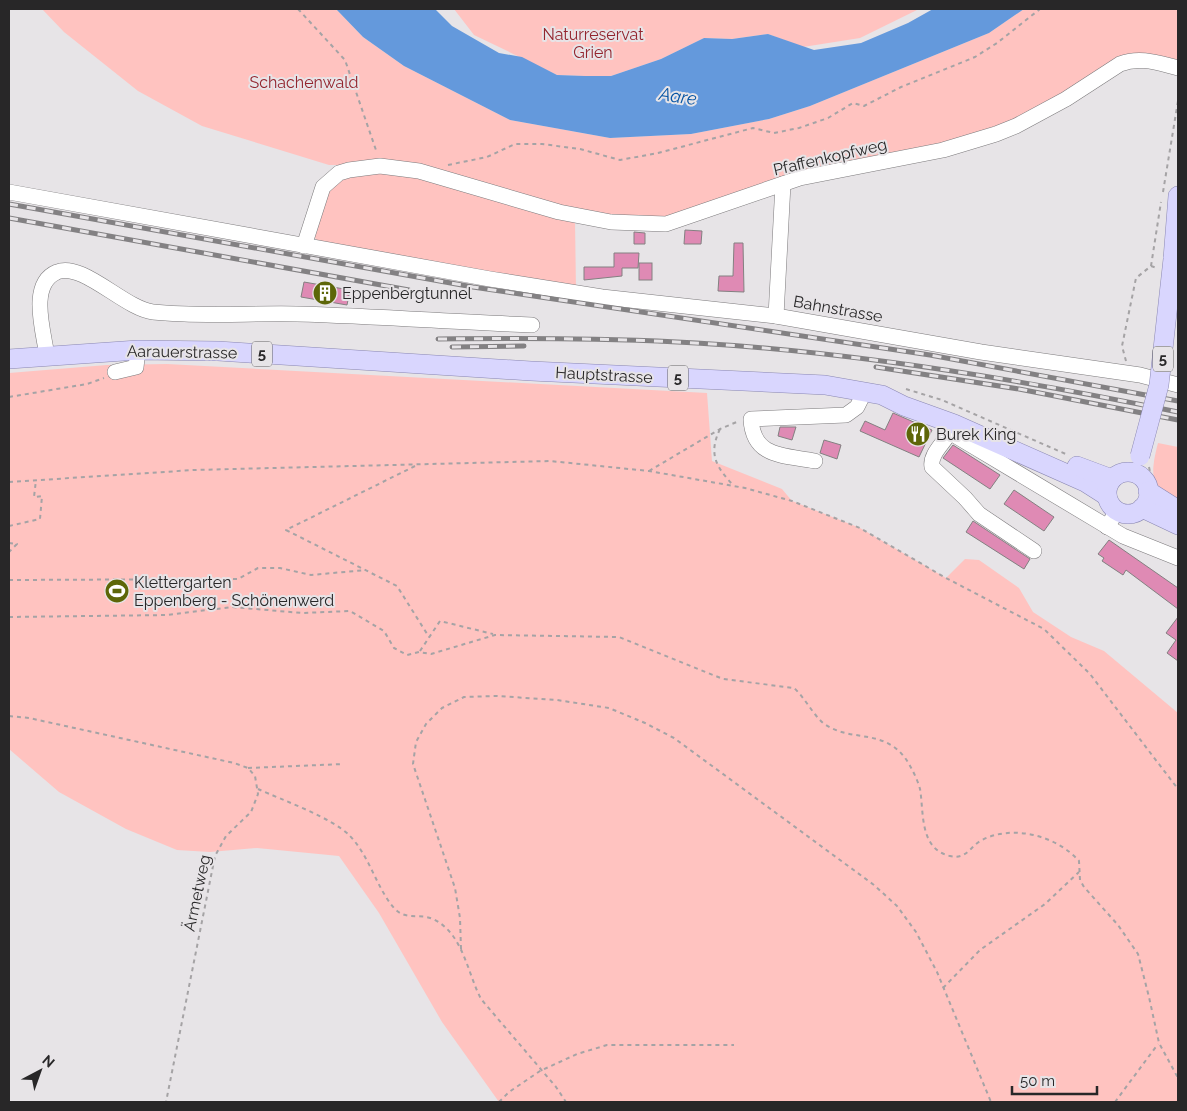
<svg xmlns="http://www.w3.org/2000/svg" width="1187" height="1111" viewBox="0 0 1187 1111" font-family="Raleway,sans-serif">
<rect width="100%" height="100%" fill="#e7e4e7"/>
<g fill="#ffc3c0">
<polygon points="42,9 336,9 363,37 404,66 510,120 610,138 691,134 769,119 810,106 989,33 1024,9 1178,9 1178,68 1139,60 1016,126 800,178 681,217 615,219 394,165 329,165 202,126 138,91 64,32"/>
<polygon points="454,9 919,9 860,38 803,47 768,34 732,39 704,38 661,59 611,76 585,76 557,75 474,35"/>
<polygon points="362,172 412,173 575,221 576,290 321,244 313,236 333,180"/>
<polygon points="167,364 707,393 712,461 782,489 792,501 860,528 946,578 965,559 979,560 1019,588 1033,612 1071,637 1104,651 1178,713 1178,1102 499,1102 442,1022 379,913 339,856 257,848 210,852 177,850 126,829 59,792 9,749 9,373 107,365"/>
<path d="M1158,443L1178,447V499C1146,493 1152,466 1158,443Z"/>
</g>
<polygon fill="#6499dc" points="336,9 435,9 452,26 499,53 522,57 557,75 585,76 611,76 661,59 704,38 732,39 768,34 814,50 861,43 908,23 933,9 1024,9 989,33 810,106 769,119 691,134 610,138 510,120 404,66 363,37"/>
<g fill="#df8ab4" stroke="#838081">
<polygon points="685,230 702,231 701,244 684,244"/>
<polygon points="634,232 645,233 645,244 634,244"/>
<polygon points="734,243 743,243 744,292 718,291 719,276 733,276"/>
<polygon points="614,253 639,253 638,268 622,268 622,276 584,280 584,267 614,267"/>
<rect x="639" y="263" width="13" height="17"/>
<polygon points="304,282 350,290 347,305 301,297"/>
<polygon points="893,413 932,430 919,457 860,431 865,421 885,430"/>
<polygon points="780,427 796,427 792,440 778,436"/>
<polygon points="824,440 841,445 837,459 820,453"/>
<polygon points="953,445 1000,475 990,489 943,458"/>
<polygon points="1014,490 1054,517 1044,531 1004,504"/>
<polygon points="973,521 1030,559 1024,569 966,532"/>
<polygon points="1109,540 1178,588 1178,609 1126,570 1123,575 1102,561 1104,558 1098,554"/>
<polygon points="1178,617 1178,661 1167,653 1176,640 1166,633"/>
</g>
<g fill="none" stroke-linecap="round" stroke-linejoin="round">
<defs>
<g id="minor">
<polyline points="9,192 490,279 602,297 776,316 981,352 1140,375 1178,385"/>
<path d="M304,246L323,187L339,173L349,170L380,166L419,171L559,212L611,222L666,224L800,178L943,150L996,134L1016,126L1066,99L1120,64C1140,56 1158,63 1178,68"/>
<polyline points="776,316 783,184"/>
<path d="M47,356C44,333 28,284 57,272C82,261 125,309 153,312C200,317 249,313 297,314C375,316 454,322 532,325"/>
<polyline points="115,372 136,367 138,350"/>
<path d="M953,425C950,439 929,452 932,467L965,498L979,514L1034,551"/>
<polyline points="951,433 1123,536 1178,558"/>
<path d="M815,461C784,455 753,458 751,419L846,415L857,407L865,391"/>
<polyline points="1107,527 1117,511"/>
</g>
<g id="major">
<polyline points="1173,259 1178,196"/>
<polyline points="9,359 138,350 218,351 531,371 825,385 882,395 904,406 954,424 1085,482 1107,496"/>
<polyline points="1077,466 1112,479"/>
<circle cx="1128" cy="493" r="21"/>
<polyline points="1148,491 1178,510"/>
<polyline points="1142,508 1178,525"/>
</g>
</defs>
<use href="#minor" stroke="#7c7a7c" stroke-width="16"/>
<use href="#major" stroke="#8a87b2" stroke-width="20"/>
<g stroke="#a5a3a5" stroke-width="2" stroke-dasharray="4 4" stroke-linecap="butt">
<polyline points="298,9 345,60 377,153"/>
<polyline points="448,165 487,157 515,144 542,144 580,149 620,160 658,153 753,128 774,133 799,128 828,118 853,103 864,106 901,87 975,57 997,43 1040,9"/>
<polyline points="1163,192 1178,101"/>
<polyline points="1151,266 1161,202"/>
<polyline points="1126,361 1122,346 1136,278 1151,266 1157,268"/>
<polyline points="906,389 942,400 1068,455"/>
<polyline points="9,397 87,384 104,378"/>
<path d="M720,429C708,454 716,467 734,486"/>
<polyline points="415,466 286,530 397,586 429,637"/>
<polyline points="1149,467 1151,477"/>
<polyline points="649,471 720,429 739,421"/>
<polyline points="9,482 194,470 550,461 649,471 745,488 792,501 860,528 946,578 1044,629 1090,674 1178,789"/>
<polyline points="9,526 40,519 42,496 34,497 36,480"/>
<polyline points="9,543 17,544 9,552"/>
<polyline points="9,580 238,579 258,568 280,568 311,575 366,570"/>
<path d="M9,617L167,615L232,607L302,613L350,611L384,631L394,648L407,655L419,652L431,654L495,635L619,637L723,679L794,688C805,698 812,713 823,723C851,744 887,726 909,764C913,771 918,781 920,789C924,812 919,849 950,856C967,860 970,846 982,840C1013,824 1057,836 1079,861L1080,880L1084,887L1118,925L1138,954L1149,997L1159,1043L1178,1078"/>
<polyline points="420,651 440,621 493,634"/>
<polyline points="9,716 29,718 234,763 248,768 255,776 258,794 251,812 226,836 215,856 166,1102"/>
<polyline points="248,768 343,764"/>
<path d="M258,789C282,800 333,818 350,836C370,857 376,887 394,908C405,921 420,913 433,919C463,933 467,972 481,999L556,1087L566,1102"/>
<polyline points="461,949 460,918 455,888 413,764 416,742 426,724 442,708 464,697 497,696 557,700 609,708 645,723 674,738 874,885 897,906 916,932 937,972 991,1102"/>
<polyline points="943,988 980,950 1045,904 1079,872"/>
<polyline points="499,1102 509,1092 540,1071 577,1054 607,1045 734,1045"/>
<polyline points="1115,1102 1158,1044"/>
</g>
<use href="#minor" stroke="#fff" stroke-width="15"/>
<use href="#major" stroke="#d9d6fe" stroke-width="19"/>
<defs>
<g id="rail">
<polyline points="9,204 473,287 930,355 1178,401"/>
<polyline points="9,218 409,290"/>
<path d="M438,339C543,338 647,338 752,347C896,359 1037,383 1178,412"/>
<polyline points="452,347 524,346"/>
<polyline points="876,367 1019,389 1178,420"/>
</g>
</defs>
<use href="#rail" stroke="#838183" stroke-width="5"/>
<use href="#rail" stroke="#e7e4e7" stroke-width="3" stroke-dasharray="9" stroke-linecap="butt"/>
<defs>
<polyline id="major-bridge" points="1140,456 1159,385 1173,259"/>
</defs>
<use href="#major-bridge" stroke="#8a87b2" stroke-width="20" stroke-linecap="butt"/>
<use href="#major-bridge" stroke="#d9d6fe" stroke-width="19"/>
</g>
<defs>
<symbol id="building-disc" viewBox="-11 -11 22 22"><circle r="9.5" fill="#5d6608" stroke="#e7e4e7"/><path d="M-4-6H4V6H1V3H-1V6H-4ZM-2.5-4.3h1.7v1.8h-1.7ZM.8-4.3h1.7v1.8H.8ZM-2.5-1h1.7V.8h-1.7ZM.8-1h1.7V.8H.8Z" fill="#fff"/></symbol>
<symbol id="restaurant-disc" viewBox="-11 -11 22 22"><circle r="9.5" fill="#5d6608" stroke="#e7e4e7"/><path d="M-5-6h1v4h1v-4h1v4h1v-4h1v5L-1.5 .5V6h-2V.5L-5-1ZM5-6V6H3V1.5H1.5Q1.5-4 5-6Z" fill="#fff"/></symbol>
<symbol id="stadium-disc" viewBox="-11 -11 22 22"><circle r="9.5" fill="#5d6608" stroke="#e7e4e7"/><path d="M0-5a6.5 5 0 1 0 0 10a6.5 5 0 1 0 0-10ZM-3.5-1.8h7v3.6h-7Z" fill="#fff"/></symbol>
</defs>
<g fill-rule="evenodd">
<use href="#building-disc" x="311" y="279" width="28" height="28"/>
<use href="#restaurant-disc" x="904" y="420" width="28" height="28"/>
<use href="#stadium-disc" x="103" y="577" width="28" height="28"/>
</g>
<g text-anchor="middle" dominant-baseline="central" stroke-width="4" stroke-linejoin="round" paint-order="stroke">
<g fill="#e7e4e7" stroke="#616061" stroke-width="1">
<rect x="252" y="341.5" width="20" height="25" rx="4"/>
<rect x="1153" y="346.5" width="20" height="25" rx="4"/>
<rect x="668" y="365.5" width="20" height="25" rx="4"/>
</g>
<g font-size="15" font-weight="bold" fill="#282728">
<text x="262" y="354">5</text>
<text x="1163" y="359">5</text>
<text x="678" y="378">5</text>
</g>
<g font-size="16" fill="#93252e" stroke="#e7e4e7">
<text x="593" y="34">Naturreservat<tspan x="593" dy="18">Grien</tspan></text>
<text x="304" y="82">Schachenwald</text>
</g>
<g font-size="16" fill="#282728" stroke="#e7e4e7">
<text transform="translate(830 157) rotate(-13)">Pfaffenkopfweg</text>
<text transform="translate(838 309) rotate(10)">Bahnstrasse</text>
<text transform="translate(182 352) rotate(1)">Aarauerstrasse</text>
<text transform="translate(604 375) rotate(3)">Hauptstrasse</text>
<text transform="translate(197 893) rotate(-78)">Ärmetweg</text>
</g>
<g font-size="16" fill="#282728" stroke="#e7e4e7" text-anchor="start">
<text x="342" y="293">Eppenbergtunnel</text>
<text x="936" y="434">Burek King</text>
<text x="134" y="582">Klettergarten<tspan x="134" dy="18">Eppenberg - Schönenwerd</tspan></text>
</g>
<g font-size="18" font-style="italic" fill="#0654a4" stroke="#e7e4e7">
<text transform="translate(678 96) rotate(8)">Aare</text>
</g>
</g>
<rect width="1187" height="1111" fill="none" stroke="#282728" stroke-width="20"/>
<g transform="translate(40 1071) rotate(41)" stroke="#e7e4e7" stroke-width="4" paint-order="stroke">
<path d="M0-4L9 19L0 12L-9 19Z" fill="#282728"/>
<text y="-8" font-size="14" font-weight="bold" text-anchor="middle" fill="#282728">N</text>
</g>
<path d="M1012 1086v8h85v-8" fill="none" stroke="#282728" stroke-width="2.5"/>
<text x="1020" y="1086" font-size="15" fill="#282728" stroke="#e7e4e7" stroke-width="4" paint-order="stroke">50 m</text>
</svg>
